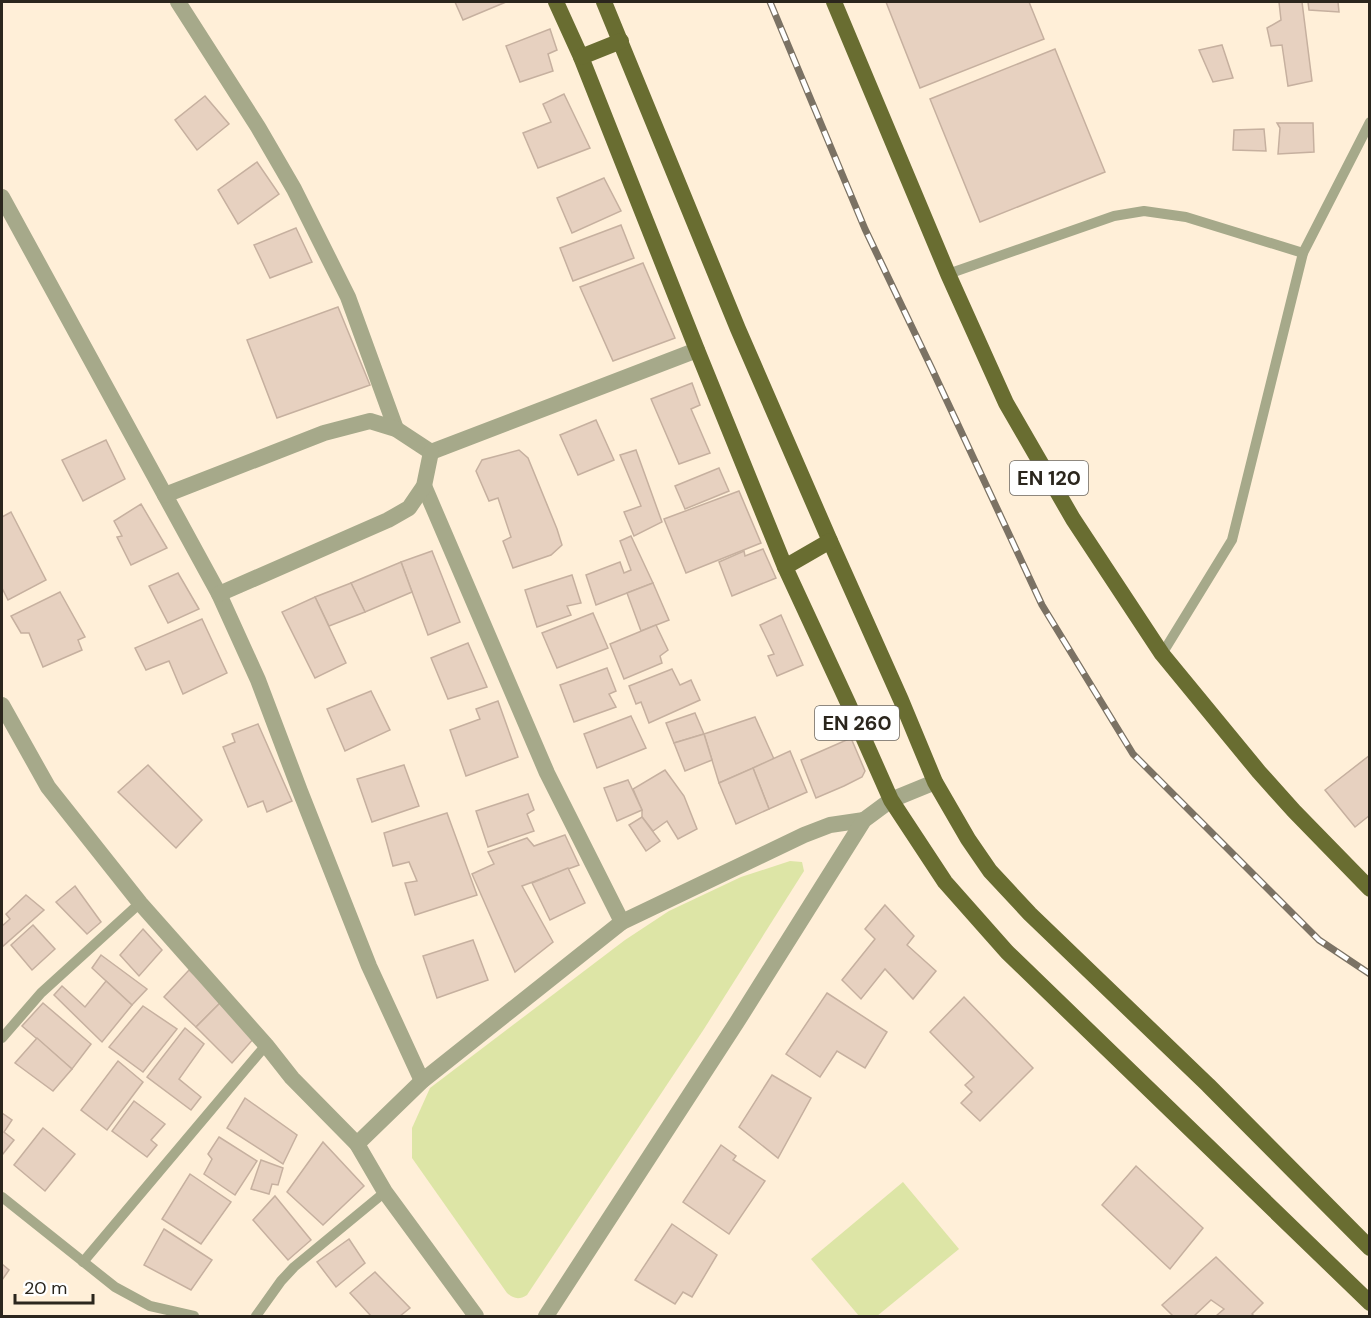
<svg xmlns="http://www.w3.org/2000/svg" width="1371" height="1318" viewBox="0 0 1371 1318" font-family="'DM Sans',sans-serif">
<rect width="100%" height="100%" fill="#ffefd8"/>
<g fill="#dde5a6">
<path d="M790,861L802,862L804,871L704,1029L527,1295C519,1300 514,1299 507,1293L412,1158V1128L430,1088L625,940L669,911L741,877Z"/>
<polygon points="903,1182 959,1249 877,1316 859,1316 811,1259"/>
</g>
<g fill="#e7d1c0" stroke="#c6b09f" stroke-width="1.5">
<polygon points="455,2 506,2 463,20"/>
<polygon points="886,2 1029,2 1044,39 920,88"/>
<polygon points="1279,2 1302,2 1312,81 1288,86 1282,45 1271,46 1267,28 1281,20"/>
<polygon points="1308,2 1338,2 1339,12 1309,10"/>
<polygon points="550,29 557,50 548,54 553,71 520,82 506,46"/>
<polygon points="1222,45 1233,78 1213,82 1199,50"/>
<polygon points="1055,49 1105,172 980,222 930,99"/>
<polygon points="564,94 590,148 538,168 523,133 551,122 543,104"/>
<polygon points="205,96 229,124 197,150 175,120"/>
<polygon points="1277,123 1313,123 1314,152 1278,154 1280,128"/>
<polygon points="1264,129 1266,151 1233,150 1234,130"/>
<polygon points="257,162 279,194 238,224 218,190"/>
<polygon points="604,178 621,211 572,233 557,198"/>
<polygon points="621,225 634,258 573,281 560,248"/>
<polygon points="296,228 312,262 270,278 254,245"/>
<polygon points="643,263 675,338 613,361 580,287"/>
<polygon points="338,307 370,385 277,418 247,340"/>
<polygon points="692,383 700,405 691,409 710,453 679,464 651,399"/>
<polygon points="596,420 614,460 578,475 560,435"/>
<polygon points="106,440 125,479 83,501 62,460"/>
<polygon points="519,450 528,458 557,529 562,545 551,555 513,568 503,541 511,537 498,498 489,501 476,471 482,460"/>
<polygon points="636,450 662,522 634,536 624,512 641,506 620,455"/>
<polygon points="719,468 729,491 685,509 675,486"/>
<polygon points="739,491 761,543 686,573 664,519"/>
<polygon points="141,504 167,548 131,565 117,537 122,536 114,521"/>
<polygon points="11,512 46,580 8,600 2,588 2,517"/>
<polygon points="631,536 653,583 596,605 586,575 620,562 624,573 631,570 620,541"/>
<polygon points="763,549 776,578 732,596 719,562 744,551 745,556"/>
<polygon points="432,551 460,622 428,635 401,562"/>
<polygon points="401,562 412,592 365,612 351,583"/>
<polygon points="178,573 199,609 168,623 149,586"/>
<polygon points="572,575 581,603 567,606 571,615 537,627 525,590"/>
<polygon points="351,583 365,612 329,626 315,597"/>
<polygon points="653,583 669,620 641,631 627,593"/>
<polygon points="60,592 85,637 78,640 82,650 43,667 29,633 21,633 11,616"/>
<polygon points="315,597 346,663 315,678 282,612"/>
<polygon points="593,613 608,648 557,668 542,633"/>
<polygon points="781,615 803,665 777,676 768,656 774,654 760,625"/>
<polygon points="202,619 227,673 183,694 169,661 146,670 135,648"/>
<polygon points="656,625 668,650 660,656 662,663 624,679 610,644"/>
<polygon points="468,643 487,687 448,699 431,658"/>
<polygon points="607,668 616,691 609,694 616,707 574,722 560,685"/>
<polygon points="672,669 680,685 691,680 700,700 649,723 641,702 636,704 629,686"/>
<polygon points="371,691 390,730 345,751 327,709"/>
<polygon points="498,701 518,757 466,776 450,730 480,719 476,709"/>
<polygon points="695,713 704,734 674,743 666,723"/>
<polygon points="631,716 646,748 597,768 584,734"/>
<polygon points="755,717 774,759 719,783 704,734"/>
<polygon points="258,724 292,801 267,812 263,801 248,807 223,747 235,742 232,734"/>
<polygon points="704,734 712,760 685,771 674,743"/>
<polygon points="851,738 865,771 862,777 844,786 816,798 801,760"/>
<polygon points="790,751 807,792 769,809 753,768"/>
<polygon points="1370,755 1370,815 1355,827 1325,790"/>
<polygon points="148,765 202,820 176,848 118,792"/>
<polygon points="404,765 419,806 372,822 357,779"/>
<polygon points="753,768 769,809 736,824 719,783"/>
<polygon points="665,770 684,796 697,829 678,839 667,821 653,831 642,817 642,810 633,789"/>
<polygon points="628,780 642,810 617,821 604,788"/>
<polygon points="528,794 534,810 527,814 534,831 488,847 476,811"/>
<polygon points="447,813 477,895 415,915 405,883 417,881 409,862 393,866 384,833"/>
<polygon points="642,817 660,841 646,851 629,825"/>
<polygon points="565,835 579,865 522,886 553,942 515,972 472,874 494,864 488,852 527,838 534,846"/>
<polygon points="568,868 585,903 550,920 532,883"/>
<polygon points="75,886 101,922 87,934 56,902"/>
<polygon points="26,895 44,910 2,947 2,926 10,919 6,914"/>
<polygon points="885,905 914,936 907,945 936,971 913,999 885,969 861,999 842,980 875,939 865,929"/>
<polygon points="33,925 55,949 32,970 11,945"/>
<polygon points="143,929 162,950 139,976 120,955"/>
<polygon points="473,940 488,980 437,998 423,956"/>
<polygon points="101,955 147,989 132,1005 92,968"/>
<polygon points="189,970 222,1001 196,1027 164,997"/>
<polygon points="106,981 132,1005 102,1042 54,995 62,986 85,1007"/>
<polygon points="827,993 887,1032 865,1068 837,1051 820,1077 786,1054"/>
<polygon points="964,997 1033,1068 980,1121 961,1103 972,1092 965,1085 974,1077 930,1032"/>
<polygon points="222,1001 255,1037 232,1063 196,1027"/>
<polygon points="43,1003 91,1044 72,1069 22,1026"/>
<polygon points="143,1006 177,1029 143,1072 109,1047"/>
<polygon points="185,1028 204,1044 179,1079 201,1097 191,1110 147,1077"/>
<polygon points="37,1038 72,1069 53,1091 15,1063"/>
<polygon points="118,1061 143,1082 107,1130 81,1110"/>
<polygon points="772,1075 811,1098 778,1158 739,1127"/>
<polygon points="245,1098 297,1135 283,1164 227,1128"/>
<polygon points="134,1101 165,1124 151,1140 157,1145 147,1157 112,1131"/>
<polygon points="2,1113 12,1120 4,1132 14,1140 2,1155"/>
<polygon points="43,1128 75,1154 45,1191 14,1165"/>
<polygon points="219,1137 257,1161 235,1195 204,1174 212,1159 208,1154"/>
<polygon points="323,1142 364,1186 323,1225 287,1192"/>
<polygon points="721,1145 736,1156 733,1160 765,1181 729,1234 683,1202"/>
<polygon points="261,1160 283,1168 278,1185 272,1184 269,1194 251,1189"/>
<polygon points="1136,1166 1203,1228 1170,1269 1102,1205"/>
<polygon points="190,1174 231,1202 201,1244 162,1219"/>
<polygon points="275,1196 311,1240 288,1260 253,1220"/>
<polygon points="672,1224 717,1255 692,1297 683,1292 675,1304 635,1280"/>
<polygon points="164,1229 212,1260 191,1290 144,1265"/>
<polygon points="349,1239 365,1263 336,1287 317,1262"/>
<polygon points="1216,1257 1263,1303 1252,1314 1254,1316 1216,1316 1224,1309 1211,1300 1194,1316 1173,1316 1162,1305"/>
<polygon points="2,1264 9,1270 2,1280"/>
<polygon points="375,1272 410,1308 400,1316 371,1316 350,1293"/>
</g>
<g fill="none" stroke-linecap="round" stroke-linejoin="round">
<g stroke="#a6a98a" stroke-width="10">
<polyline points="948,274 1114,216 1144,211 1186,217 1303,253"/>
<polyline points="1162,654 1232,540 1303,253 1370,122"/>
<polyline points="2,1038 41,993 140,903"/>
<polyline points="2,1197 115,1287 150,1306 194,1316"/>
<polyline points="83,1262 266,1045"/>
<polyline points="256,1316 281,1281 294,1267 385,1192"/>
</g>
<g stroke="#a6a98a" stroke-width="16">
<polyline points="178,2 258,127 294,189 348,297 396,429"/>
<polyline points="2,197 219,594 258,680 300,791 369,966 422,1081"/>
<polyline points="431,452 697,350"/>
<polyline points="424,486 547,773 622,922"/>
<polyline points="165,495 324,433 370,421 396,429 431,452"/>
<polyline points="219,594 388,520 409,508 424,486 431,452"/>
<polyline points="2,705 48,787 140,903 266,1045 292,1078 357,1144 385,1192 476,1316"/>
<polyline points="357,1144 422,1081 622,922 804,835 830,825 864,820"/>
</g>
<polyline stroke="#a6a98a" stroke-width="16" points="546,1316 737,1022 864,820 891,800 935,782"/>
<g stroke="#696d31" stroke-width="16">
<polyline points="556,2 581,57 697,350 785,567 848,703 891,800 945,882 1007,952 1370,1303"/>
<polyline points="604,2 738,329 830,541 901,700 935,782 968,839 990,871 1030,914 1208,1085 1370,1248"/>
<polyline points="834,2 948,274 1006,403 1073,519 1162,654 1259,772 1294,811 1370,889"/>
<polyline points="581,57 621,41"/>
<polyline points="785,567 830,541"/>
</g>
<defs>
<polyline id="rail" points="770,2 865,229 932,369 1042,605 1133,754 1319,940 1370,974"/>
</defs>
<use href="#rail" stroke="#7b7264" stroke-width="7"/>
<use href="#rail" stroke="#fff" stroke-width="4.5" stroke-dasharray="14" stroke-linecap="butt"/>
</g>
<g text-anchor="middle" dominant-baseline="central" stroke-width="4.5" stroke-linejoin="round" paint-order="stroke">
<g fill="#fff" stroke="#6b6761" stroke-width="1.5">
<rect x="1010" y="461" width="78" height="34" rx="4.5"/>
<rect x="815" y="706" width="84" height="34" rx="4.5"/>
</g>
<g font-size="20" font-weight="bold" fill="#2b261d">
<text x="1049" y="478">EN 120</text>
<text x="857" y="723">EN 260</text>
</g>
</g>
<rect width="1371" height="1318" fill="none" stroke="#2b261d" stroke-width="6"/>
<path d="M15 1294v9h78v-9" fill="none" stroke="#2b261d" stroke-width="3"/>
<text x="24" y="1294" font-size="18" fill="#2b261d" stroke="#ffffff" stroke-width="4.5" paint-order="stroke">20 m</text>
</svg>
